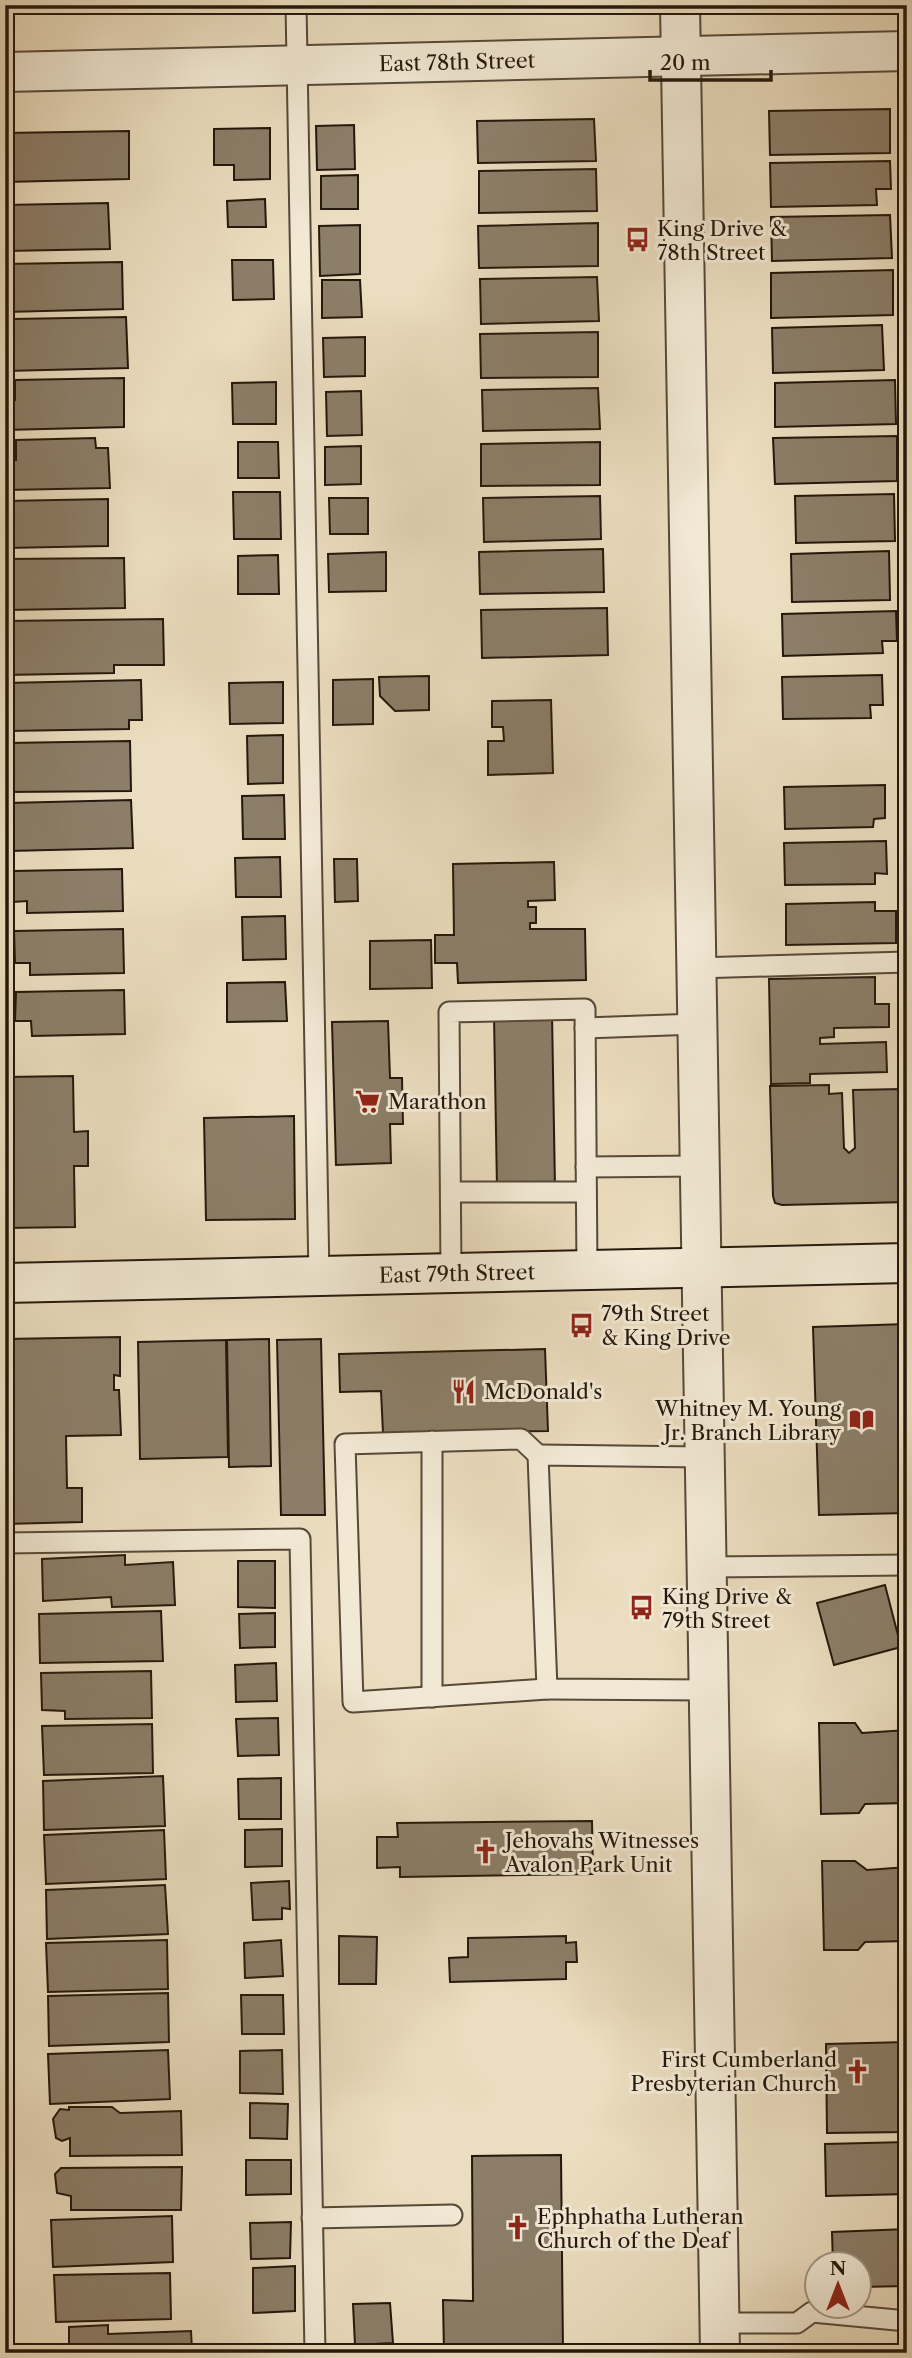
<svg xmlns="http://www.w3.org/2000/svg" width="912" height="2358" viewBox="0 0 912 2358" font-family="'Libre Caslon Text',serif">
<rect width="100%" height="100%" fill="#ebddbf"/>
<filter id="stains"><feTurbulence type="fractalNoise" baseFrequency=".00286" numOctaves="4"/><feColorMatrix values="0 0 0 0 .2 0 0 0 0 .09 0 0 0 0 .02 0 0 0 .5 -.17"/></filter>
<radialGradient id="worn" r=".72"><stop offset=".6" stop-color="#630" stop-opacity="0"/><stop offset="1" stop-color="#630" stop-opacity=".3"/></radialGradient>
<g fill="#8c7e69" stroke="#25180c" stroke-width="2">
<polygon points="5,5 106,5 106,11 5,13"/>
<polygon points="235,5 273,5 273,7 235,8"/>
<polygon points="890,109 890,153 770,155 769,111"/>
<polygon points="594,119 596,161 478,163 477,121"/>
<polygon points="354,125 355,169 317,170 316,126"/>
<polygon points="270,128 270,179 234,180 234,165 214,165 214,129"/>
<polygon points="129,131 129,179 5,182 5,133"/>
<polygon points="890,161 891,189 876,189 877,205 771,207 770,163"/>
<polygon points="596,169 597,211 479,213 479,171"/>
<polygon points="358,175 358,209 321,209 321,176"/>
<polygon points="265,199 266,227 228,227 227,201"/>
<polygon points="108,203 110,249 5,251 5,205"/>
<polygon points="890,215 892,258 772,261 771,217"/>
<polygon points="598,223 598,266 479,268 478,226"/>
<polygon points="360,225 360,274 320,276 319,226"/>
<polygon points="232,260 273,260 274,299 233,300"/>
<polygon points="122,262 123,309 5,312 5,264"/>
<polygon points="893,270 893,315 771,318 771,273"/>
<polygon points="597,277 599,321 481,324 480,279"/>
<polygon points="322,280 360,280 362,317 322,318"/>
<polygon points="126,317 128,368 5,371 5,331 13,331 13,319"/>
<polygon points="882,325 884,370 773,373 772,328"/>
<polygon points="598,332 598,377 481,378 480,334"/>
<polygon points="365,337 365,376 324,377 323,338"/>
<polygon points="124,378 124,427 5,430 5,401 15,400 15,380"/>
<polygon points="895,380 896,424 775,427 775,383"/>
<polygon points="276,382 276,424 233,424 232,383"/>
<polygon points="598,388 600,429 483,431 482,390"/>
<polygon points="361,391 362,435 327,436 326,392"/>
<polygon points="897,436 897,481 775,484 773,438"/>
<polygon points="95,438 96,448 108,448 110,488 5,490 5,460 16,460 16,440"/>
<polygon points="238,442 278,442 279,478 238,478"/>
<polygon points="600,442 600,485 481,486 481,444"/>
<polygon points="361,446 361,484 325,485 325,447"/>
<polygon points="233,492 280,492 281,539 234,539"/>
<polygon points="894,494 895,541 796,543 795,496"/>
<polygon points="600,496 601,539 484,542 483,498"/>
<polygon points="329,498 368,498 368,534 330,534"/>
<polygon points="108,499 108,546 5,548 5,501"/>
<polygon points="603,549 604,592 480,594 479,552"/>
<polygon points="889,551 890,600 792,602 791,554"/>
<polygon points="386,552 386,591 329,592 328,554"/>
<polygon points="278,555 279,594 238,594 238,556"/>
<polygon points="124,558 125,608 5,610 5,559"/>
<polygon points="607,608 608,655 482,658 481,610"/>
<polygon points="896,611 897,641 882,641 883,653 783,656 782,614"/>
<polygon points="163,619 164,665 114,665 114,673 5,675 5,621"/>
<polygon points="882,675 883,705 870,705 871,718 783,719 782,677"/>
<polygon points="429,676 429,710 395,711 380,696 379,677"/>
<polygon points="373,679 373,724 333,725 333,680"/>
<polygon points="141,680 142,720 129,720 129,729 6,731 5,683"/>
<polygon points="283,682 283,723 230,724 229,683"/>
<polygon points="551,700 553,773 488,775 488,741 504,741 503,727 492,727 492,701"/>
<polygon points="283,735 283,783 248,784 247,736"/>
<polygon points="130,741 131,791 7,792 7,743"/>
<polygon points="885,785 885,818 874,819 873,827 785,829 784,787"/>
<polygon points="284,795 285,839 243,839 242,796"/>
<polygon points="131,800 133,848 9,851 8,803"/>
<polygon points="886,841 887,874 875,873 875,884 785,885 784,843"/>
<polygon points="280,857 281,897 236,897 235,858"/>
<polygon points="334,859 357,859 358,901 335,902"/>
<polygon points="554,862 555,900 528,901 528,907 536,907 536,923 530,923 530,929 585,929 586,980 458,983 457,963 435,963 435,935 454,935 453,864"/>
<polygon points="122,869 123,911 27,913 27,901 13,902 12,871"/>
<polygon points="875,902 875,911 896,911 896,943 786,945 786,904"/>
<polygon points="285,916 286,959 243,960 242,917"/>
<polygon points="123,929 124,973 30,975 30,963 15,963 14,931"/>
<polygon points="431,940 432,988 370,989 370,941"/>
<polygon points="875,977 875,1004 889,1004 889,1027 834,1028 834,1037 820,1038 820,1044 886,1042 887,1072 810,1074 810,1083 771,1084 769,979"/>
<polygon points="285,982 287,1021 227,1022 227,983"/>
<polygon points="903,985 907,985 907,1026 904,1026"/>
<polygon points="124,990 125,1034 32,1036 31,1021 15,1021 16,992"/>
<polygon points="552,1014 555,1188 497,1189 494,1015"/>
<polygon points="388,1021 390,1078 402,1078 403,1124 390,1124 391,1163 336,1165 332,1022"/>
<polygon points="73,1076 74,1132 88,1131 88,1166 74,1166 75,1227 5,1228 5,1077"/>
<polygon points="829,1085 829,1094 842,1093 844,1148 849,1153 855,1148 853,1090 901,1089 902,1149 907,1151 907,1202 782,1205 775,1203 773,1196 770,1086"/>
<polygon points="294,1116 295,1219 206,1220 204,1118"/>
<polygon points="907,1324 907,1513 819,1515 813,1327"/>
<polygon points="120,1337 120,1376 114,1375 114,1390 119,1390 121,1435 66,1436 67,1488 82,1488 82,1522 5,1524 5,1339"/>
<polygon points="269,1339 271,1466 229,1467 227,1340"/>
<polygon points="321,1339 325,1515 281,1515 277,1340"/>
<polygon points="226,1340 228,1457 140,1459 138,1342"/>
<polygon points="545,1349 548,1431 383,1433 381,1391 340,1392 339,1354"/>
<polygon points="125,1555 125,1565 173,1562 175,1605 112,1607 111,1597 43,1601 42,1559"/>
<polygon points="238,1561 275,1561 275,1608 238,1607"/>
<polygon points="885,1585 901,1647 834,1665 817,1603"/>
<polygon points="161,1611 163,1661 40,1663 39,1614"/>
<polygon points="275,1613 275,1647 240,1648 239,1614"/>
<polygon points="276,1663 277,1701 236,1702 235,1665"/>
<polygon points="151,1671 152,1718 65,1719 65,1711 42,1710 41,1673"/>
<polygon points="278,1718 279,1755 238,1756 236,1719"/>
<polygon points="819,1723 855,1723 862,1733 907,1730 907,1803 865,1804 859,1813 821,1814"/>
<polygon points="152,1724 153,1773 44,1775 42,1726"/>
<polygon points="163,1776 165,1826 44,1830 43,1781"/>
<polygon points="281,1778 281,1819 239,1819 238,1779"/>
<polygon points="592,1821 593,1874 400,1877 400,1867 377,1868 377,1837 398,1837 397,1823"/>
<polygon points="282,1829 282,1866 245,1867 245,1830"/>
<polygon points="164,1830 166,1879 46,1884 44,1835"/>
<polygon points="822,1861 855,1861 867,1870 907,1867 907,1941 865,1942 858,1950 824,1950"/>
<polygon points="289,1881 290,1909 282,1908 282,1919 253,1920 251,1883"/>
<polygon points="165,1885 168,1934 47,1939 46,1890"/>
<polygon points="339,1936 377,1937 376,1984 339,1984"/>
<polygon points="566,1936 566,1943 576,1942 577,1962 566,1962 566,1979 450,1982 449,1958 468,1957 468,1938"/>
<polygon points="167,1940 168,1989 48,1992 46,1943"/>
<polygon points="281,1940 283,1976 245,1978 244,1943"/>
<polygon points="168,1993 169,2042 49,2046 48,1996"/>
<polygon points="241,1995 283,1995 284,2034 242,2034"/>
<polygon points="907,2042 907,2132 827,2133 826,2044"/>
<polygon points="168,2050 170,2099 50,2104 48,2054"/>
<polygon points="282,2050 283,2094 240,2093 240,2051"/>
<polygon points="250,2103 288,2104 287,2139 250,2138"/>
<polygon points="69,2107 112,2107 120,2113 181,2111 182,2155 70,2156 70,2138 62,2141 56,2138 53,2119 60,2109 69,2110"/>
<polygon points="907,2142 907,2194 826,2196 825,2144"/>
<polygon points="561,2155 563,2353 444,2353 443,2300 473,2301 472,2156"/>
<polygon points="246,2160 291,2160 291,2194 246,2195"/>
<polygon points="182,2167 181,2210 71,2210 71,2196 57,2193 55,2174 61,2168"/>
<polygon points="172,2216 173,2262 53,2267 51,2220"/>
<polygon points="291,2222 290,2258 251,2259 250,2223"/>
<polygon points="907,2229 907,2286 860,2287 860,2264 833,2264 832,2232"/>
<polygon points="295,2266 295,2311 253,2313 253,2268"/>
<polygon points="170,2273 171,2319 56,2322 54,2275"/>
<polygon points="390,2303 393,2343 355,2345 353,2304"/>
<polygon points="108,2325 108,2334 191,2331 192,2351 60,2353 60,2350 69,2350 69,2327"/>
</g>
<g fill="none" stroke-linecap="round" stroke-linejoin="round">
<defs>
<g id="service">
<polyline points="296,5 319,1276"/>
<polyline points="696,968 907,962"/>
<polyline points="585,1028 697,1024"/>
<polyline points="586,1167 699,1166"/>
<polyline points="451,1192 586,1192"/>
<polyline points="451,1274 449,1012 585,1009 587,1270"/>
<polyline points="432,1441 432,1697"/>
<polyline points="538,1455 521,1439 345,1444 353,1702 547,1689"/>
<polyline points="703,1457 538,1455 547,1689 708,1690"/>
<polyline points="5,1543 300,1539 315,2353"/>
<polyline points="706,1567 907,1565"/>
<polyline points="312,2218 452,2215"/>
<polyline points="720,2323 797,2323 812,2312 907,2321"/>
</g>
<g id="minor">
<path id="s1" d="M5,72L907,51"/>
</g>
<polyline id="tertiary" points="680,5 720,2353"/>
<g id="secondary">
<path id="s2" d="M5,1283L907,1263"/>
</g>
</defs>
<use href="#service" stroke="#564939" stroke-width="23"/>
<use href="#minor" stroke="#564939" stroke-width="42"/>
<use href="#tertiary" stroke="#564939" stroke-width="42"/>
<use href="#secondary" stroke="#25180c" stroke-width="42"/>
<use href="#service" stroke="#f2e9d5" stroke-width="19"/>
<use href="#minor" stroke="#f2e9d5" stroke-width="38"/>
<use href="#tertiary" stroke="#f2e9d5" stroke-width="38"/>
<use href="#secondary" stroke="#f2e9d5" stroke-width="38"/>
</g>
<defs>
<symbol id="bus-bare" viewBox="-9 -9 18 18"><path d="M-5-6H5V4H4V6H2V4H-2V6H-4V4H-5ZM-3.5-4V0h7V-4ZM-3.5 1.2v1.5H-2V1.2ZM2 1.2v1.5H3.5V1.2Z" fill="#8f2418" stroke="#f2e9d5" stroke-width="2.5" paint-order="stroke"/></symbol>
<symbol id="supermarket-bare" viewBox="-9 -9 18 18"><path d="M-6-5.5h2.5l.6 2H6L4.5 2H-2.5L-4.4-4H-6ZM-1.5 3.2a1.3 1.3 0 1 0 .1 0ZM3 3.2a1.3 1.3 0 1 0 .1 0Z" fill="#8f2418" stroke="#f2e9d5" stroke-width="2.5" paint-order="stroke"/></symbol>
<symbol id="restaurant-bare" viewBox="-9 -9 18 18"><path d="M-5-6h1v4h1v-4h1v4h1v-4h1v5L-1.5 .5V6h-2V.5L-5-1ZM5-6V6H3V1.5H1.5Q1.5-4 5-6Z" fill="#8f2418" stroke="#f2e9d5" stroke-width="2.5" paint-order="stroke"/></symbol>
<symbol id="library-bare" viewBox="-9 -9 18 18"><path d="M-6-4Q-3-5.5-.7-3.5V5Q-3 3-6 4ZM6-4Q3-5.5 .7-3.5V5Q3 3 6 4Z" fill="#8f2418" stroke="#f2e9d5" stroke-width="2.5" paint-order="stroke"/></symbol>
<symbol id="church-bare" viewBox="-9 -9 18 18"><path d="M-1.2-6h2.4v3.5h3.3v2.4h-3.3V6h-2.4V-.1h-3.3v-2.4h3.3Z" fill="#8f2418" stroke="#f2e9d5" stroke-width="2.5" paint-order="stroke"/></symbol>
</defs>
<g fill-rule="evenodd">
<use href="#bus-bare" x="620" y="222" width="35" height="35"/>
<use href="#supermarket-bare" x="350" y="1084" width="35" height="35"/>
<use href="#bus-bare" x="564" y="1308" width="35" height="35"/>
<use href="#restaurant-bare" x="446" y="1374" width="35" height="35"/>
<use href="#library-bare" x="844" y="1402" width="35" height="35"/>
<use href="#bus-bare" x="624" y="1590" width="35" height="35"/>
<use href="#church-bare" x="468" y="1834" width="35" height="35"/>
<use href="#church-bare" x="840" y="2054" width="35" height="35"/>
<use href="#church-bare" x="500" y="2210" width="35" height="35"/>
</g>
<g text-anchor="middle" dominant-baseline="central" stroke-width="6" stroke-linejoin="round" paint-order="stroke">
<g font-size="21" fill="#25180c" stroke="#f2e9d5">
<text stroke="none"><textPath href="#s1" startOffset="452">East 78th Street</textPath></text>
<text stroke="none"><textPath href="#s2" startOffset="452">East 79th Street</textPath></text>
</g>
<g font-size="21" fill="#25180c" stroke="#f2e9d5" text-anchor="start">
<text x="657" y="228">King Drive &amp;<tspan x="657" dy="24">78th Street</tspan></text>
<text x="388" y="1101">Marathon</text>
<text x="601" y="1313">79th Street<tspan x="601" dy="24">&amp; King Drive</tspan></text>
<text x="484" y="1391">McDonald's</text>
<text x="841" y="1408" text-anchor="end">Whitney M. Young<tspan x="841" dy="24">Jr. Branch Library</tspan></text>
<text x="662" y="1596">King Drive &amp;<tspan x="662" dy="24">79th Street</tspan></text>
<text x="505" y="1840">Jehovahs Witnesses<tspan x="505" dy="24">Avalon Park Unit</tspan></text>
<text x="837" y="2059" text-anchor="end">First Cumberland<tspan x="837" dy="24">Presbyterian Church</tspan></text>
<text x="537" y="2216">Ephphatha Lutheran<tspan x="537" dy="24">Church of the Deaf</tspan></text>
</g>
</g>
<rect width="912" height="2358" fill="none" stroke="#ebddbf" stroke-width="28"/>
<rect x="7" y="7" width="898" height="2344" fill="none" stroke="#25180c" stroke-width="3.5"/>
<rect x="14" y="14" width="884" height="2330" fill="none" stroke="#25180c" stroke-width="2"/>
<g transform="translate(838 2285)"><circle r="33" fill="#f2e9d5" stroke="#a09585" stroke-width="2"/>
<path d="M0-5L12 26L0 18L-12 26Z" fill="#8f2418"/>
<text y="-10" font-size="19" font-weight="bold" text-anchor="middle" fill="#25180c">N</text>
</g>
<path d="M650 70v10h121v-10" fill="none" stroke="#25180c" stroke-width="3.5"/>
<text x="660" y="70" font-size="21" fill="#25180c" stroke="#f2e9d5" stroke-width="5" paint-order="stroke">20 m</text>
<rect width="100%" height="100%" filter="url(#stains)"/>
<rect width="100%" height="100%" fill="url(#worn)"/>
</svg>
